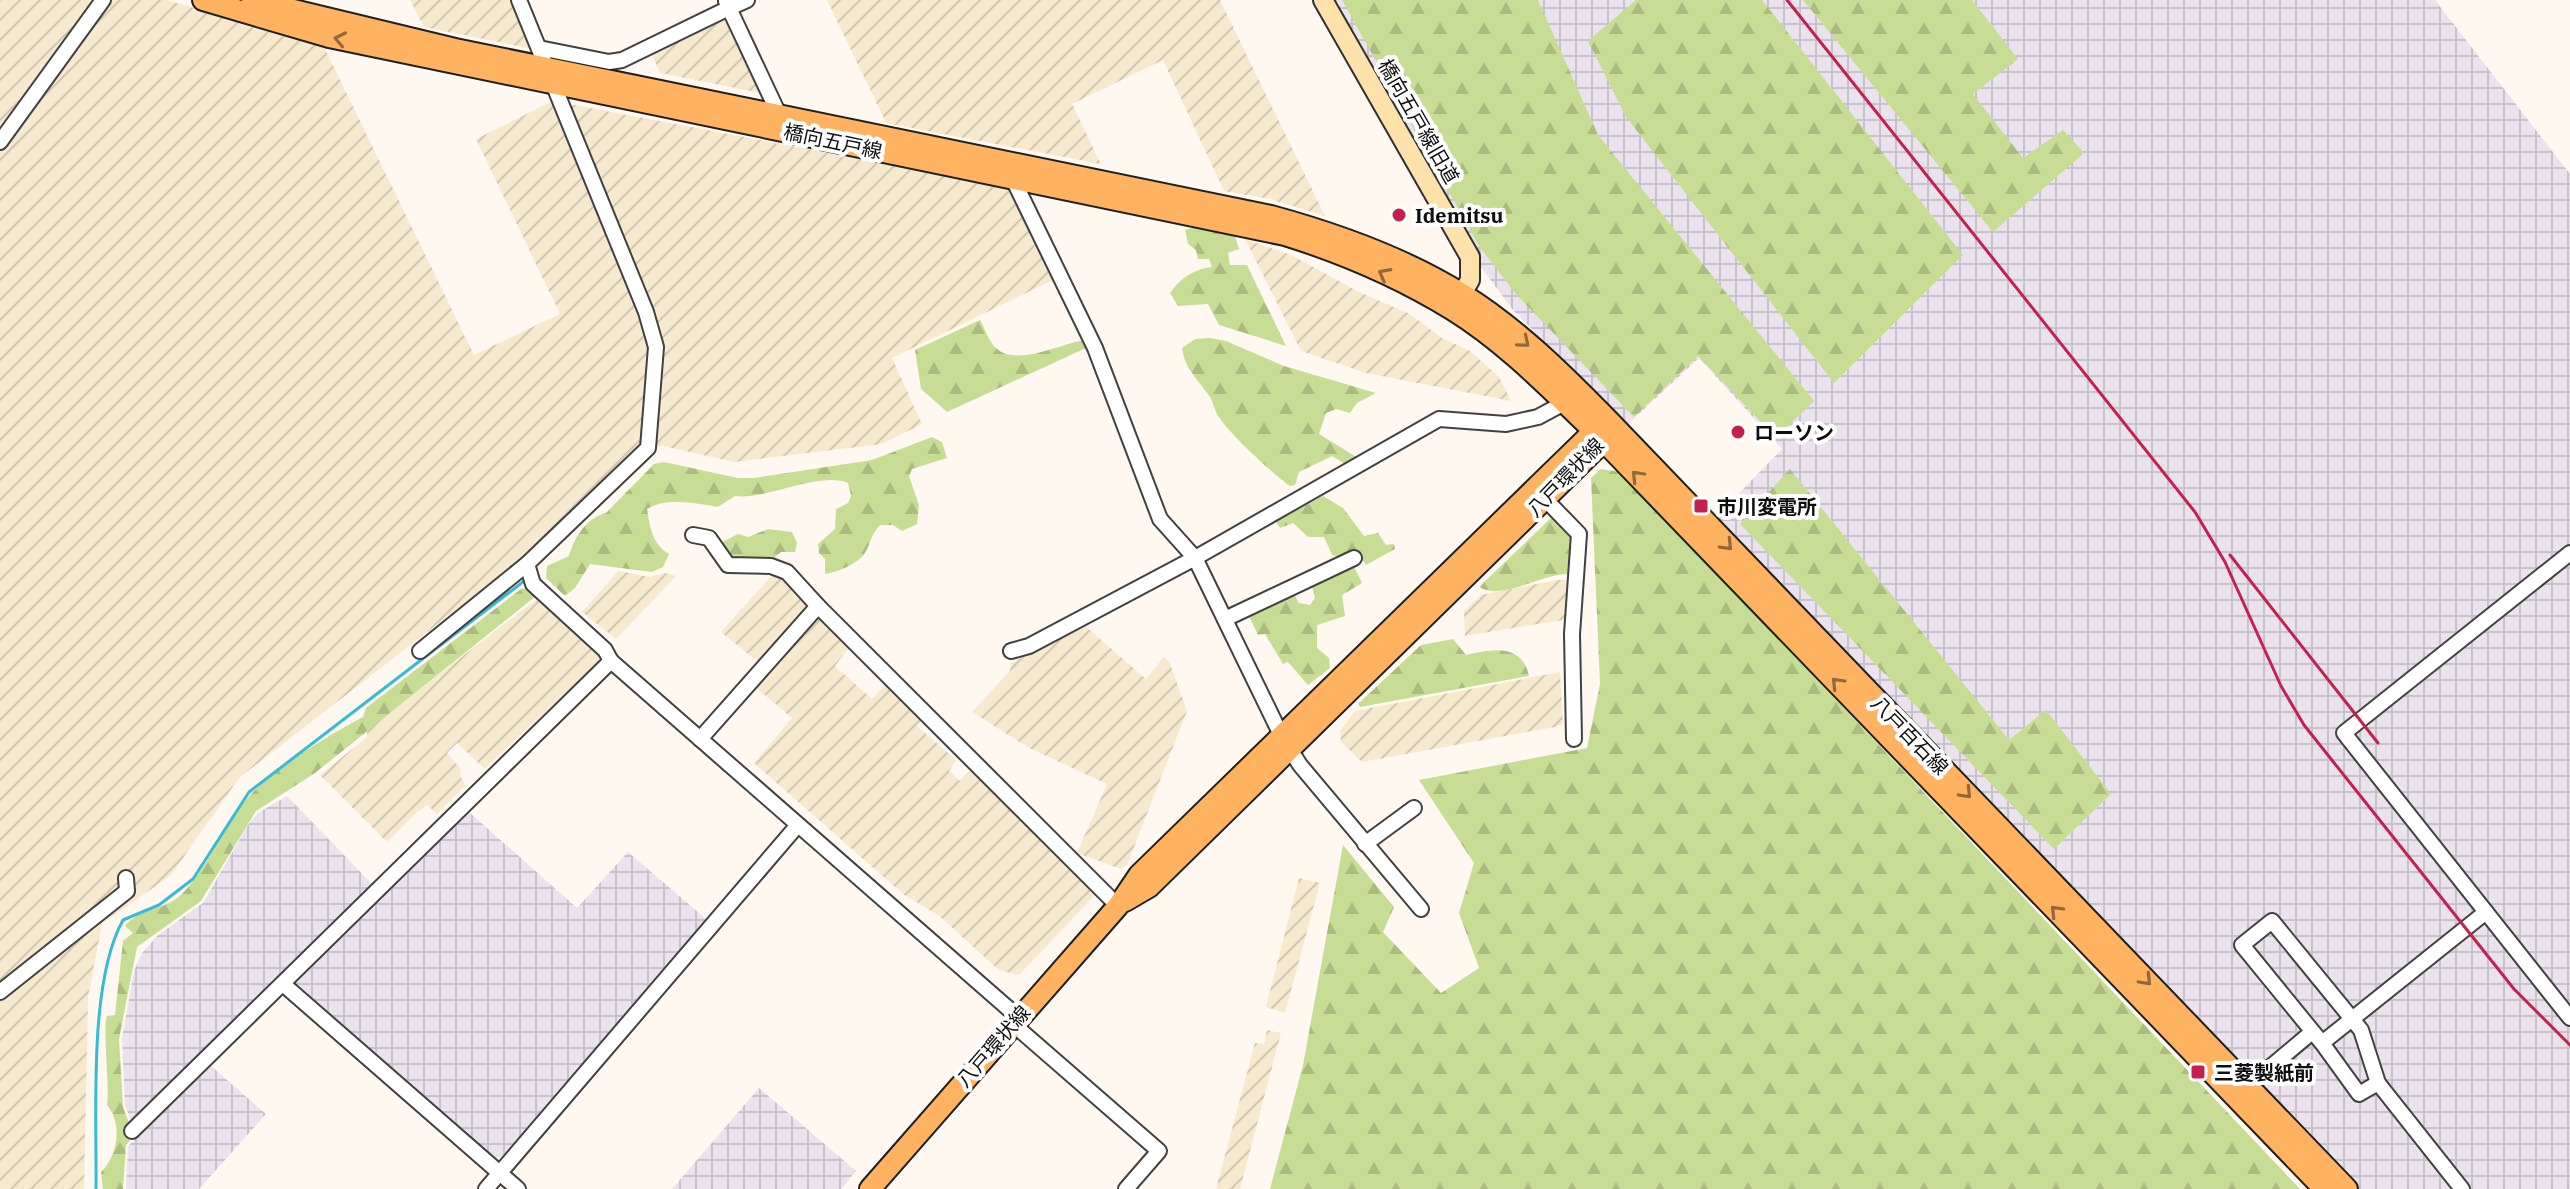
<svg xmlns="http://www.w3.org/2000/svg" width="2570" height="1189" viewBox="0 0 2570 1189" font-family="'IBM Plex Serif','Noto Sans JP',serif">
<defs>
<pattern id="industrial-grid" width="8" height="8" patternUnits="userSpaceOnUse" patternTransform="scale(2)"><rect width="8" height="8" fill="#eae2ed"/><path d="M0 4h8M4 0v8" fill="none" stroke="#c8c1ca"/></pattern>
<pattern id="farmland-furrows" width="10" height="10" patternUnits="userSpaceOnUse" patternTransform="scale(2)"><rect width="10" height="10" fill="#f7e9ce"/><path d="M-1 1l2-2M0 10L10 0M9 11l2-2" fill="none" stroke="#d3c7b0"/></pattern>
<pattern id="forest-firs" width="22" height="20" patternUnits="userSpaceOnUse" patternTransform="scale(2)"><rect width="22" height="20" fill="#c7dd95"/><path d="M5 1l3.5 6h-7zM16 11l3.5 6h-7z" fill="#aabc7f"/></pattern>
</defs>
<rect width="100%" height="100%" fill="#fff8f0"/>
<g fill="url(#industrial-grid)">
<polygon points="1329,0 2435,0 2570,174 2570,1189 2358,1189 1715,518 1782,449 1699,358 1626,426 1513,310 1480,266"/>
<polygon points="287,796 373,885 132,1123 125,1106 122,1038 134,971 142,953 157,936 203,903 248,825 258,813"/>
<polygon points="468,811 577,908 628,852 706,919 502,1157 490,1157 297,990 295,982"/>
<polygon points="211,1066 266,1114 199,1189 126,1189 128,1146"/>
<polygon points="759,1088 856,1171 841,1189 672,1189"/>
</g>
<g fill="url(#farmland-furrows)">
<polygon points="0,0 167,0 324,47 474,355 560,314 476,139 553,101 1009,187 1055,279 892,358 922,424 882,444 734,462 663,446 638,447 564,519 489,584 239,778 171,875 102,924 88,997 84,1189 0,1189"/>
<polygon points="410,0 513,0 533,49 424,27"/>
<polygon points="827,0 1220,0 1325,216 1270,199 1224,191 1163,60 1072,104 1101,164 886,123"/>
<polygon points="727,16 761,93 660,73 651,52"/>
<polygon points="1245,239 1291,255 1361,293 1410,314 1442,338 1470,351 1499,377 1511,401 1366,373 1301,351"/>
<polygon points="618,571 650,577 665,573 676,576 616,639 582,612"/>
<polygon points="773,574 784,576 809,606 758,662 721,632"/>
<polygon points="1557,580 1573,580 1569,619 1465,636 1464,611 1481,595"/>
<polygon points="538,598 599,656 599,660 485,769 457,743 447,753 460,768 461,778 466,785 437,814 427,805 415,814 387,842 320,775 367,737 367,730"/>
<polygon points="821,616 851,645 835,666 872,699 888,682 924,716 917,726 956,760 949,771 960,781 973,768 1098,892 1019,975 999,970 938,915 903,894 754,763 792,718 753,685"/>
<polygon points="1084,625 1146,679 1164,657 1169,661 1187,711 1127,865 1121,869 1077,853 1107,784 1029,748 972,712 1010,671 1011,663"/>
<polygon points="1560,672 1563,724 1555,727 1362,762 1341,742 1340,731 1355,711"/>
<polygon points="1299,878 1320,883 1285,1013 1266,1007"/>
<polygon points="1267,1030 1281,1033 1240,1189 1216,1189 1255,1043 1264,1044"/>
</g>
<g fill="url(#forest-firs)">
<polygon points="1342,0 1538,0 1598,135 1814,401 1776,438 1698,356 1634,417 1515,293 1479,246"/>
<polygon points="1636,0 1762,0 1963,255 1834,383 1626,117 1588,41"/>
<polygon points="1803,0 1972,0 2018,59 1973,94 2023,158 2063,130 2084,153 1993,232"/>
<path d="M1196,227L1234,233L1239,249L1228,253L1230,265H1247L1286,346L1219,325L1208,304L1178,306L1170,293C1180,278 1194,269 1212,267L1209,259H1198L1196,250L1188,244L1185,230Z"/>
<path d="M980,320C985,329 989,342 996,348C1015,367 1061,344 1084,340L1086,348L947,412L921,389L915,350Z"/>
<path d="M1210,338L1226,341L1284,366L1376,393L1357,403L1350,413L1336,409L1326,413L1319,434L1358,458L1347,465L1332,456L1299,472L1295,485L1290,486C1272,473 1227,432 1217,414C1214,408 1213,402 1210,397C1198,379 1185,370 1182,348L1195,339Z"/>
<path d="M932,437L942,442L947,458L912,469L909,476L919,505L917,524L902,531L893,525H880C871,534 871,543 865,553C858,564 837,572 825,574V559L819,553L818,544L835,529L836,509L848,503L851,496L848,483C818,471 768,500 735,496L718,507C697,503 666,497 647,509C650,527 652,544 669,554L663,567L652,572L590,564L575,588L565,596L546,578L547,566L569,556C574,538 586,518 606,513L654,464L664,462L738,478H754L872,460Z"/>
<polygon points="1601,469 1620,472 2300,1189 1270,1189 1303,1065 1343,845 1394,907 1383,932 1441,993 1479,968 1459,913 1474,863 1419,780 1587,748 1600,684 1591,478"/>
<polygon points="1790,469 2009,740 2046,710 2111,794 2054,849 1740,524"/>
<polygon points="1323,496 1343,508 1364,536 1378,533 1386,545 1394,544 1395,549 1366,565 1358,553 1345,558 1332,555 1324,537 1308,537 1293,523 1280,528 1276,522"/>
<path d="M1553,516L1575,536L1569,574C1542,573 1504,601 1479,587Z"/>
<polygon points="768,529 792,532 797,543 795,552 781,552 770,562 735,563 722,549 722,542 738,534 748,537"/>
<polygon points="1354,567 1362,583 1342,595 1345,616 1317,625 1317,648 1329,658 1330,668 1308,685 1288,662 1283,664 1265,634 1258,635 1248,614 1294,594 1299,603 1310,605 1315,598 1312,586"/>
<path d="M527,588L536,596L315,773L256,811L201,901L137,947L119,1039L123,1107L129,1123L126,1128L134,1137L126,1145L123,1189H103L101,1172C118,1155 123,1125 107,1105C110,1082 102,1028 107,1016L115,1015L123,941L133,933L125,926C138,909 166,910 182,894C211,864 224,822 252,793C280,764 328,736 363,717L366,708L521,589Z"/>
<path d="M1453,639L1466,655C1492,649 1522,643 1529,676L1360,707L1358,704L1421,645Z"/>
</g>
<g fill="none" stroke-linecap="round" stroke-linejoin="round">
<path stroke="#35bbd4" stroke-width="3" d="M96,1189C97,1115 88,983 123,920L159,905L193,879L249,792L524,581"/>
<defs>
<g id="street">
<polyline points="519,0 646,312 656,347 648,448 527,564 533,584 605,650 611,661"/>
<polyline points="726,1 729,8 747,0"/>
<polyline points="539,48 609,62 622,60 729,8 782,121"/>
<polyline points="0,142 103,0"/>
<polyline points="1011,175 1095,348 1160,519 1195,558 1281,735 1300,765 1421,909"/>
<polyline points="1545,499 1579,534 1572,634 1574,739"/>
<polyline points="693,535 709,538 728,565 771,566 787,572 818,606"/>
<polyline points="2570,553 2344,733 2570,1018"/>
<polyline points="1225,619 1354,558"/>
<polyline points="420,651 527,564"/>
<polyline points="1011,651 1029,646 1195,558 1439,419 1506,424 1538,417 1564,403"/>
<polyline points="700,739 818,606 1118,906"/>
<polyline points="1365,844 1414,808"/>
<polyline points="283,984 518,1189"/>
<polyline points="0,992 127,891 126,878"/>
<polyline points="1013,1024 1159,1151 1126,1189"/>
<polyline points="2322,1043 2242,945 2272,921 2352,1019 2361,1030 2378,1083 2359,1094 2322,1043 2486,912"/>
<polyline points="2378,1083 2462,1189"/>
<polyline points="2242,1091 2312,1032"/>
<polyline points="132,1131 611,661 1018,1017"/>
<polyline points="486,1189 797,826"/>
</g>
<polyline id="secondary" points="1323,0 1470,257 1470,280 1455,306"/>
<g id="primary">
<path d="M203,0L329,37L1285,235C1343,253 1401,278 1453,310C1506,343 1549,388 1594,431L2324,1189"/>
<path d="M252,0L455,49L1271,216C1337,234 1404,258 1462,294C1517,328 1565,376 1610,422L2347,1189"/>
<polyline points="1125,901 1149,887 1604,441 1607,431"/>
<polyline points="870,1189 1118,906 1139,875 1594,431 1603,425"/>
</g>
</defs>
<use href="#street" stroke="#414141" stroke-width="18"/>
<use href="#secondary" stroke="#303030" stroke-width="22"/>
<use href="#primary" stroke="#1f1f1f" stroke-width="24"/>
<use href="#street" stroke="#fff" stroke-width="14"/>
<use href="#secondary" stroke="#ffe1ab" stroke-width="18"/>
<use href="#primary" stroke="#ffb260" stroke-width="20"/>
<g stroke="#c61f4f" stroke-width="3">
<polyline points="1787,0 2195,512 2225,562 2281,686 2304,725 2514,989 2570,1045"/>
<polyline points="2230,555 2378,743"/>
</g>
</g>
<defs><path id="oneway-chevron" d="M-2-3.5L2.5 0L-2 3.5" fill="none" stroke-width="1.6" stroke-linecap="round" stroke-linejoin="round" transform="scale(2)"/></defs>
<g stroke="#93683b">
<use href="#oneway-chevron" transform="translate(340 39) rotate(-168)"/>
<use href="#oneway-chevron" transform="translate(1384 274) rotate(-152)"/>
<use href="#oneway-chevron" transform="translate(1524 342) rotate(40)"/>
<use href="#oneway-chevron" transform="translate(1637 476) rotate(-134)"/>
<use href="#oneway-chevron" transform="translate(1727 545) rotate(46)"/>
<use href="#oneway-chevron" transform="translate(1837 683) rotate(-134)"/>
<use href="#oneway-chevron" transform="translate(1966 793) rotate(46)"/>
<use href="#oneway-chevron" transform="translate(2056 911) rotate(-134)"/>
<use href="#oneway-chevron" transform="translate(2146 980) rotate(46)"/>
</g>
<g fill="#c61f4f" stroke="#fff" stroke-width="3">
<circle cx="1399" cy="215" r="8"/>
<circle cx="1738" cy="432" r="8"/>
<rect x="1693" y="498" width="16" height="16" rx="4"/>
<rect x="2190" y="1064" width="16" height="16" rx="4"/>
</g>
<g text-anchor="middle" dominant-baseline="central" stroke-width="8" stroke-linejoin="round" paint-order="stroke">
<g font-size="20" fill="#0e0e0e" stroke="#fff">
<text transform="translate(1419 121) rotate(60)">橋向五戸線旧道</text>
<text transform="translate(833 141) rotate(12)">橋向五戸線</text>
<text transform="translate(1565 477) rotate(-46)">八戸環状線</text>
<text transform="translate(1910 735) rotate(46)">八戸百石線</text>
<text transform="translate(993 1046) rotate(-49)">八戸環状線</text>
</g>
<g font-size="20" font-weight="bold" fill="#0e0e0e" stroke="#fff" text-anchor="start">
<text x="1415" y="215">Idemitsu</text>
<text x="1754" y="432">ローソン</text>
<text x="1717" y="506">市川変電所</text>
<text x="2214" y="1072">三菱製紙前</text>
</g>
</g>
</svg>
